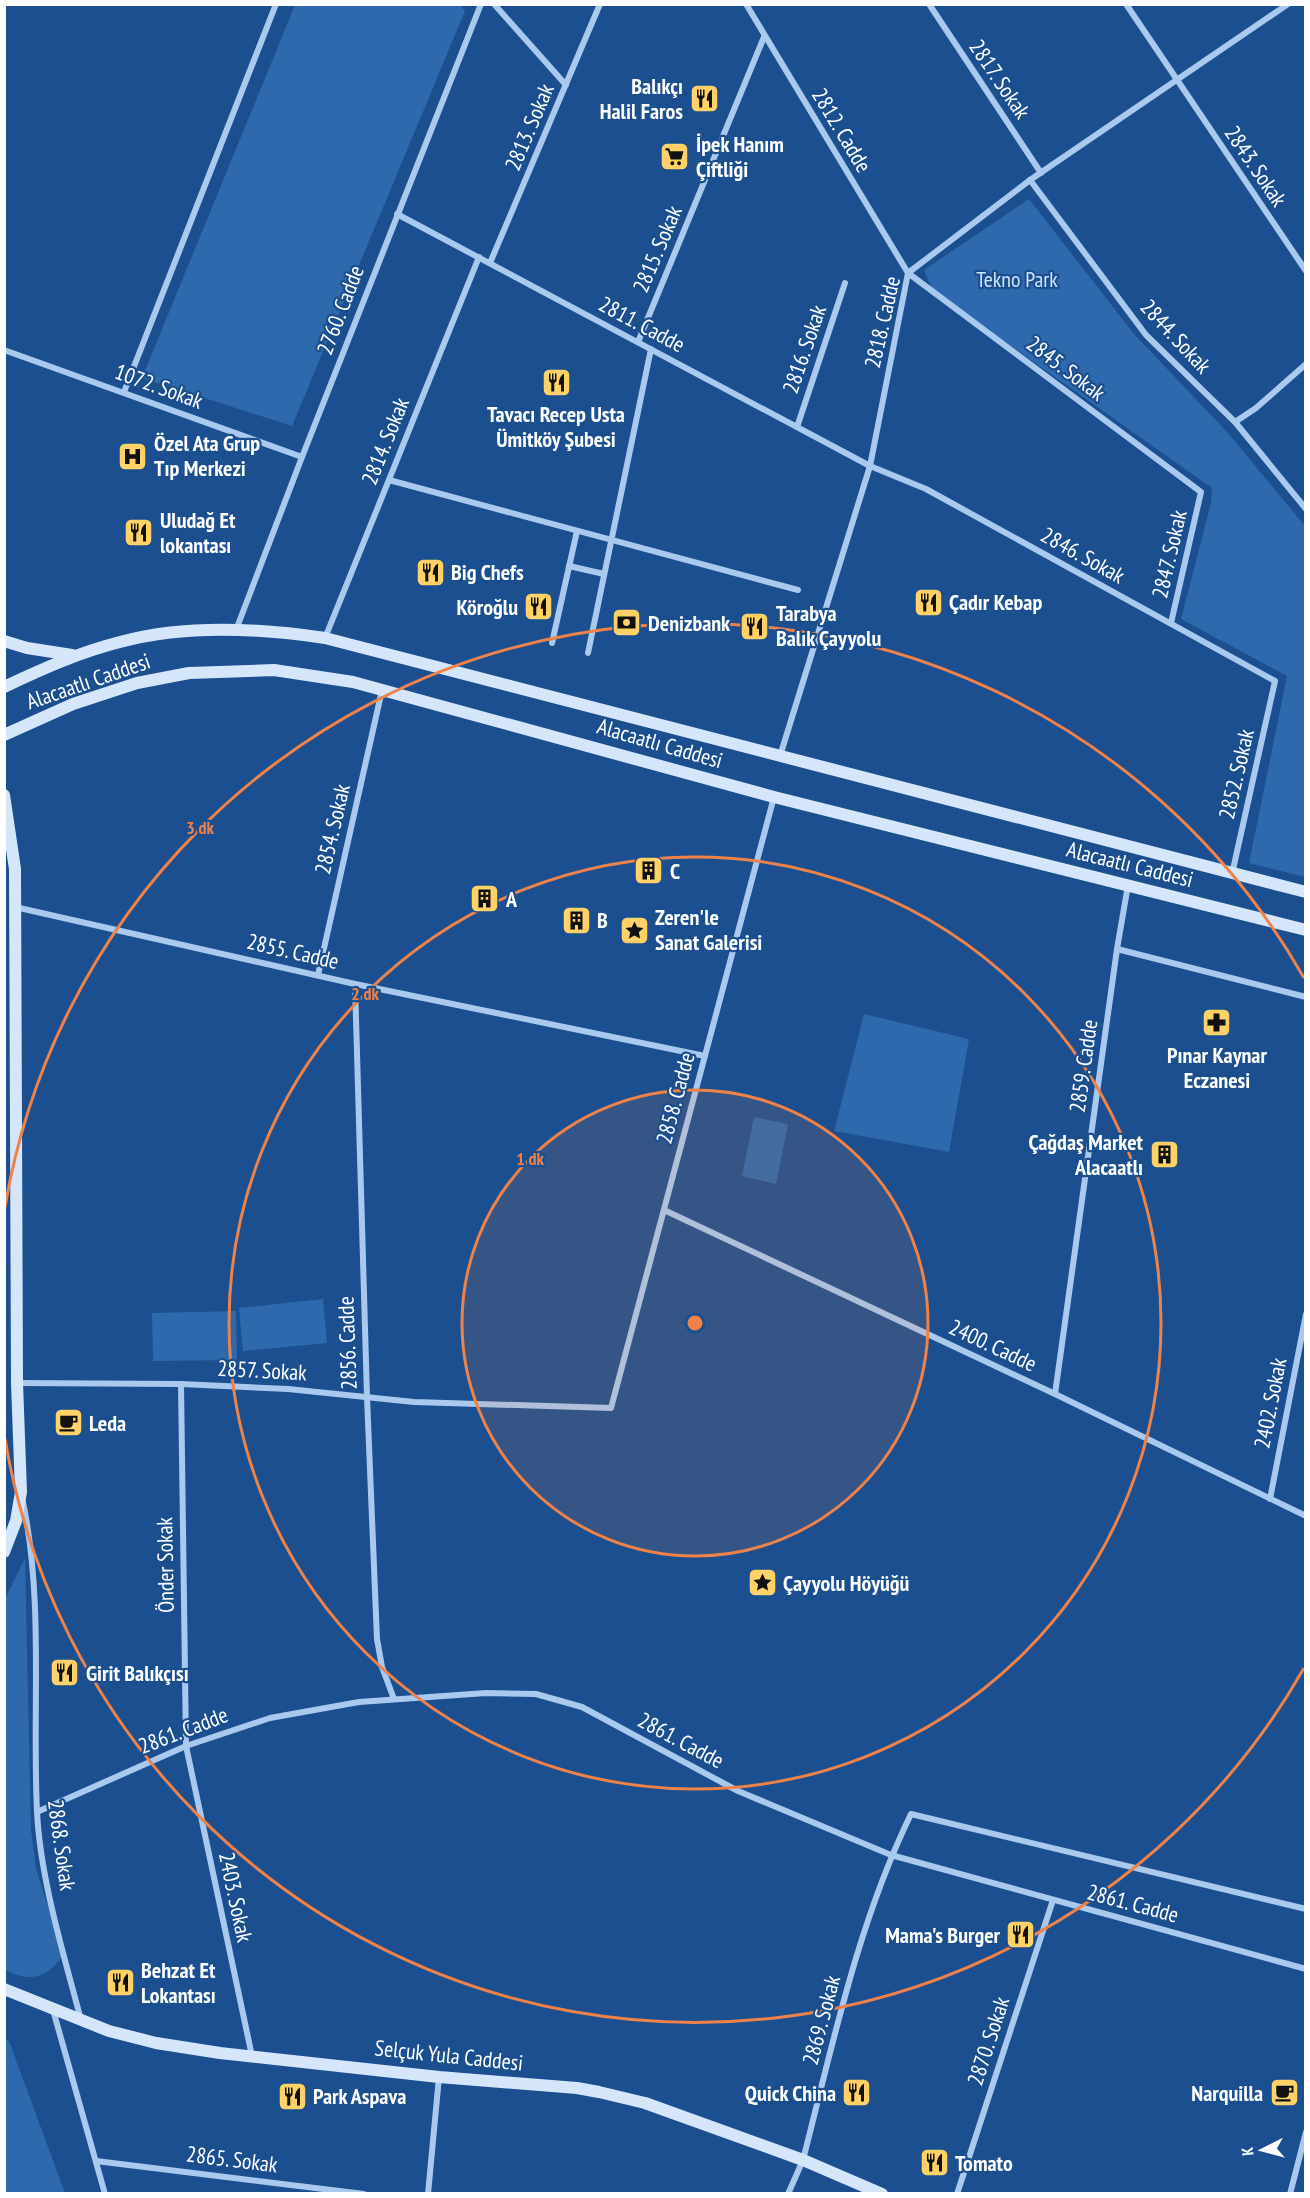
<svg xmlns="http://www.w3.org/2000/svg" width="1310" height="2198" viewBox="0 0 1310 2198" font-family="'PT Sans Narrow',sans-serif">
<rect width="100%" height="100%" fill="#1b4f8f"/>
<g fill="#2e69ad">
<polygon points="295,5 460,4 465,11 292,426 142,378"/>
<polygon points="1029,199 1134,334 1228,433 1305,526 1305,877 1249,863 1287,676 1181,619 1211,503 1212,488 933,291 924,270"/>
<polygon points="864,1014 969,1039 949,1152 834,1131"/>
<polygon points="754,1117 788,1124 776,1184 742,1176"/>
<polygon points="323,1299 327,1343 243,1351 239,1308"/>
<polygon points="236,1311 237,1360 153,1361 152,1313"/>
<path d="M25,1558L31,1830L36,1869L59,1941L62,1957C45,1979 30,1982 5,1970L4,1601Z"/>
<polygon points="4,2040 9,2041 65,2193 5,2193"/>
</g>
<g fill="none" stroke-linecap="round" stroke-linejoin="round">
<g stroke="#a9c9ee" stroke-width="6">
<polyline points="494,4 566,85"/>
<polyline points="746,4 908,273 1201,492 1171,623"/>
<polyline points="929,4 1041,173"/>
<polyline points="1126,4 1306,271"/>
<polyline points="1030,180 1146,335 1235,422 1306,509"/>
<polyline points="397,214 870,466 926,489 1275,681 1232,874"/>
<polyline points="490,263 600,4"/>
<polyline points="638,342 764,37"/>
<polyline points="4,350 302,457"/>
<polyline points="124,392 276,4"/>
<polyline points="1235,422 1256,408 1306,364"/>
<polyline points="797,427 845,283"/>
<polyline points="389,480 798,590"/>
<polyline points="569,566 604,574"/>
<polyline points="236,630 302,457 481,4"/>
<polyline points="325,638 479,257"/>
<polyline points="552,643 577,531"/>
<polyline points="588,653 651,349"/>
<polyline points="780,756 870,466 908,273 1030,180 1288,4"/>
<polyline points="15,907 355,984 705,1056"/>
<polyline points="1117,949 1306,997"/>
<polyline points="318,975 382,690"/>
<polyline points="355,984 367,1397 377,1639 382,1667 394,1699"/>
<polyline points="664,1210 1055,1394 1306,1516"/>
<polyline points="17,1383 181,1384 288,1389 414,1402 611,1408 774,797"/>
<polyline points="181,1384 186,1746 252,2056"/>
<polyline points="1055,1394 1117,949 1128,885"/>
<polyline points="1270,1499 1306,1314"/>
<path d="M23,1502C44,1603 32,1709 37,1811C40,1878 64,1955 81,2020"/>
<polyline points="37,1812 186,1746 270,1718 359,1702 486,1693 536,1694 582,1707 738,1791 891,1855 1306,1969"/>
<polyline points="53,2010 105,2194"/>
<polyline points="96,2161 364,2194"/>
<polyline points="428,2194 439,2077"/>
<path d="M788,2194L803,2160C833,2043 858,1923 911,1814L1306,1909"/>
<polyline points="957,2194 1053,1900"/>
<polyline points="1290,2194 1306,2132"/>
</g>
<g stroke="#d6e6fa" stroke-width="12">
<polyline points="4,641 27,648 72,655"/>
<path d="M4,687C42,669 80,652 120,642C186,624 258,628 325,638L1306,892"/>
<polyline points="4,735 73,704 137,683 189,673 274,670 353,682 774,797 1306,930"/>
<polyline points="4,795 15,869 17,1383 21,1492 16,1521 4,1552"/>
<polyline points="4,1989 109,2031 156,2043 220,2053 439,2077 577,2088 599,2092 645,2103 803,2160 882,2194"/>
</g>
</g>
<circle cx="695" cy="1323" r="233" fill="#ee8249" fill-opacity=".12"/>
<g fill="none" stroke="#ee8249" stroke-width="3">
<circle cx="695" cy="1323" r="233"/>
<circle cx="695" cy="1323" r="466"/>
<path d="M1304 1668A700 700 0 0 1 5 1439M5 1207A700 700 0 0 1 1304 978"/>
</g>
<defs>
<symbol id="restaurant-square" viewBox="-11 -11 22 22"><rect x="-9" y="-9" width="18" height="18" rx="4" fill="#ffd166" stroke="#1b4f8f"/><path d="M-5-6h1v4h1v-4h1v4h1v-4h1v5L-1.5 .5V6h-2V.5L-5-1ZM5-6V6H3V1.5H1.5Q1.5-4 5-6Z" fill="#111"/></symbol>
<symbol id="supermarket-square" viewBox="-11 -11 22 22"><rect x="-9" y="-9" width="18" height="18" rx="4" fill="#ffd166" stroke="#1b4f8f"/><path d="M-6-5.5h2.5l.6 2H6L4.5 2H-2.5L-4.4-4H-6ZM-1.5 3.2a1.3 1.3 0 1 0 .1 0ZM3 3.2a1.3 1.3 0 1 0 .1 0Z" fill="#111"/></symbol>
<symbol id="hospital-square" viewBox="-11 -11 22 22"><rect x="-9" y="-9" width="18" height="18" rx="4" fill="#ffd166" stroke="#1b4f8f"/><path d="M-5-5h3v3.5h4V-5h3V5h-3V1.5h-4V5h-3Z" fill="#111"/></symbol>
<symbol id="bank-square" viewBox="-11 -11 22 22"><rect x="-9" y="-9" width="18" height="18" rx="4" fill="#ffd166" stroke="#1b4f8f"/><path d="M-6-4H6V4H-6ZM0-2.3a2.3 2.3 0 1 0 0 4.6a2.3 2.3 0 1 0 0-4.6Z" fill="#111"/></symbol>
<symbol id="building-square" viewBox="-11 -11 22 22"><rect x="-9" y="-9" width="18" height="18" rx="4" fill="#ffd166" stroke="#1b4f8f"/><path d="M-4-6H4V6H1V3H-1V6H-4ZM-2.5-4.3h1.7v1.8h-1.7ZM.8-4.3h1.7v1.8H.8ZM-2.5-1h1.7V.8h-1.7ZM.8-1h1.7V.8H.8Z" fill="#111"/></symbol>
<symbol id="sight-square" viewBox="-11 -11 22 22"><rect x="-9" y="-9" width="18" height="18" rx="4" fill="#ffd166" stroke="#1b4f8f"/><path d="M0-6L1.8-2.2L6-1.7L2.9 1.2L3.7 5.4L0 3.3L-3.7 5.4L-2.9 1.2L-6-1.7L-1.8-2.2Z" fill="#111"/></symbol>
<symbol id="pharmacy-square" viewBox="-11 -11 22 22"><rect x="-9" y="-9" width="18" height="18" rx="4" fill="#ffd166" stroke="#1b4f8f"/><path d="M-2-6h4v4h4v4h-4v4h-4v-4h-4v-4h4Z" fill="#111"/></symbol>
<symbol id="cafe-square" viewBox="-11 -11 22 22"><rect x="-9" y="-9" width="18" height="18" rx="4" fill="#ffd166" stroke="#1b4f8f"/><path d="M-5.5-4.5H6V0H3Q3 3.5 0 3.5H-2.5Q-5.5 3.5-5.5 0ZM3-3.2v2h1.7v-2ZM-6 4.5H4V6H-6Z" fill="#111"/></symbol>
</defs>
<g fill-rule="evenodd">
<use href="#restaurant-square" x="688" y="82" width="33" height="33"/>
<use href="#supermarket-square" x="658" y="140" width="33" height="33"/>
<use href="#restaurant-square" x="540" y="366" width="33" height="33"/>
<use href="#hospital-square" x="116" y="440" width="33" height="33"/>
<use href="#restaurant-square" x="122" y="516" width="33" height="33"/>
<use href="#restaurant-square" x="414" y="556" width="33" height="33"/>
<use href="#restaurant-square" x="912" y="586" width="33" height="33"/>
<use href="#restaurant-square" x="522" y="590" width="33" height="33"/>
<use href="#bank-square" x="610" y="606" width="33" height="33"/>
<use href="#restaurant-square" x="738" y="610" width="33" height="33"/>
<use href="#building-square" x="632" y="854" width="33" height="33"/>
<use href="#building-square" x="468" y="882" width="33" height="33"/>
<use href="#building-square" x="560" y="904" width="33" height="33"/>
<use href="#sight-square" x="618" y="914" width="33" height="33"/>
<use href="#pharmacy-square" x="1200" y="1006" width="33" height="33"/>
<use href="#building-square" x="1148" y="1138" width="33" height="33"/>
<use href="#cafe-square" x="52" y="1406" width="33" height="33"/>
<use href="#sight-square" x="746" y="1566" width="33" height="33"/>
<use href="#restaurant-square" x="48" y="1656" width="33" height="33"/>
<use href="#restaurant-square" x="1004" y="1918" width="33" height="33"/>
<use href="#restaurant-square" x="104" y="1966" width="33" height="33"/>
<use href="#restaurant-square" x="840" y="2076" width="33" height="33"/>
<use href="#cafe-square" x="1268" y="2076" width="33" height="33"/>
<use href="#restaurant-square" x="276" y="2080" width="33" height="33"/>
<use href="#restaurant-square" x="918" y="2146" width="33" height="33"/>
</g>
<g text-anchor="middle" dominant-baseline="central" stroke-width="4.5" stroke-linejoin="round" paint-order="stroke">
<g font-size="22" fill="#fff" stroke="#1b4f8f">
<text transform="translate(1000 79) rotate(56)">2817. Sokak</text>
<text transform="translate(529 127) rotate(-67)">2813. Sokak</text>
<text transform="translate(842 130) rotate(59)">2812. Cadde</text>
<text transform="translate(1256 166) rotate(56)">2843. Sokak</text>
<text transform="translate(657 249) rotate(-67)">2815. Sokak</text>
<text transform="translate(340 310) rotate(-69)">2760. Cadde</text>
<text transform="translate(882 322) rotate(-77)">2818. Cadde</text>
<text transform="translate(642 324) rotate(28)">2811. Cadde</text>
<text transform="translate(1176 336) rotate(47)">2844. Sokak</text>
<text transform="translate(804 349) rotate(-71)">2816. Sokak</text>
<text transform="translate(1066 368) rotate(37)">2845. Sokak</text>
<text transform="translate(159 386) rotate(20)">1072. Sokak</text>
<text transform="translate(385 441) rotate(-68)">2814. Sokak</text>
<text transform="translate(1169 554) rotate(-77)">2847. Sokak</text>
<text transform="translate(1083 555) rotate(29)">2846. Sokak</text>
<text transform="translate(88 681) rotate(-19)">Alacaatlı Caddesi</text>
<text transform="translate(660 743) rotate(16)">Alacaatlı Caddesi</text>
<text transform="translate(1236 774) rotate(-77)">2852. Sokak</text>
<text transform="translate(332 829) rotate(-77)">2854. Sokak</text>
<text transform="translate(1130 864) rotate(14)">Alacaatlı Caddesi</text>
<text transform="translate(293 951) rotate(13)">2855. Cadde</text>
<text transform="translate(1083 1066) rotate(-82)">2859. Cadde</text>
<text transform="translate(675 1098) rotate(-75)">2858. Cadde</text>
<text transform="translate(347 1343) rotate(-92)">2856. Cadde</text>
<text transform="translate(993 1345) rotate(25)">2400. Cadde</text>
<text transform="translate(262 1370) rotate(3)">2857. Sokak</text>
<text transform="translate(1270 1403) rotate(-79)">2402. Sokak</text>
<text transform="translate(165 1565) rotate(-91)">Önder Sokak</text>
<text transform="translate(183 1730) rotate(-21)">2861. Cadde</text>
<text transform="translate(681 1740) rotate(28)">2861. Cadde</text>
<text transform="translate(62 1845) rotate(82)">2868. Sokak</text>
<text transform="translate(236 1897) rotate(78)">2403. Sokak</text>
<text transform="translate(1133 1903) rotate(15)">2861. Cadde</text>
<text transform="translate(821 2020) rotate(-75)">2869. Sokak</text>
<text transform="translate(988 2041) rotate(-72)">2870. Sokak</text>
<text transform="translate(449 2055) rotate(6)">Selçuk Yula Caddesi</text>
<text transform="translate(232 2159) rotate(7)">2865. Sokak</text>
</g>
<g font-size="22" font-weight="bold" fill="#fff" stroke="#1b4f8f" text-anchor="start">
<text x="683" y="86" text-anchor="end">Balıkçı<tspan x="683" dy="25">Halil Faros</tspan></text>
<text x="696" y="144">İpek Hanım<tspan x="696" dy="25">Çiftliği</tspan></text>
<text x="556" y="414" text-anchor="middle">Tavacı Recep Usta<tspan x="556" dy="25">Ümitköy Şubesi</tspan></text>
<text x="154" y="443">Özel Ata Grup<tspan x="154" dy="25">Tıp Merkezi</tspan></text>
<text x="160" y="520">Uludağ Et<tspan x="160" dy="25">lokantası</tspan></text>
<text x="451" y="572">Big Chefs</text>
<text x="949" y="602">Çadır Kebap</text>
<text x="518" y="607" text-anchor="end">Köroğlu</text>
<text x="776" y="613">Tarabya<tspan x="776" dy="25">Balık Çayyolu</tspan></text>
<text x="648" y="623">Denizbank</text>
<text x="670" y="871">C</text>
<text x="506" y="899">A</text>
<text x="655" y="917">Zeren'le<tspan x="655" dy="25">Sanat Galerisi</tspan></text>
<text x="597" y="920">B</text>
<text x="1217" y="1055" text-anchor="middle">Pınar Kaynar<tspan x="1217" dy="25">Eczanesi</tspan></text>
<text x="1143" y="1142" text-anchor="end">Çağdaş Market<tspan x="1143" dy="25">Alacaatlı</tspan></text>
<text x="89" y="1423">Leda</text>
<text x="783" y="1583">Çayyolu Höyüğü</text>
<text x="86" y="1673">Girit Balıkçısı</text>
<text x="1000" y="1935" text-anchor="end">Mama's Burger</text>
<text x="141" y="1970">Behzat Et<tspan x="141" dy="25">Lokantası</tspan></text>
<text x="836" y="2093" text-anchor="end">Quick China</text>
<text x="1263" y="2093" text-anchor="end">Narquilla</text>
<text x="313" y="2096">Park Aspava</text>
<text x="955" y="2163">Tomato</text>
</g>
<g font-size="22" fill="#cfe3fa" stroke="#1b4f8f">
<text x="1017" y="279">Tekno Park</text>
</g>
</g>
<circle cx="695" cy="1323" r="9" fill="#ee8249" stroke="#1b4f8f" stroke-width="3"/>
<g font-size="18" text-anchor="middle" font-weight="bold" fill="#ee8249" stroke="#1b4f8f" stroke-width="4.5" stroke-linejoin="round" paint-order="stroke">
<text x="200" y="834">3 dk</text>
<text x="365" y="1000">2 dk</text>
<text x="530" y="1165">1 dk</text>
</g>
<rect width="1310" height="2198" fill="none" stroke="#ffffff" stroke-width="12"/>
<g transform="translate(1262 2150) rotate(264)" stroke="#1b4f8f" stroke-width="4.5" paint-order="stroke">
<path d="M0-4.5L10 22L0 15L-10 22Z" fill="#ffffff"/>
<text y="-9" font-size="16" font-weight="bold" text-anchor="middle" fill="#ffffff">K</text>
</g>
</svg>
